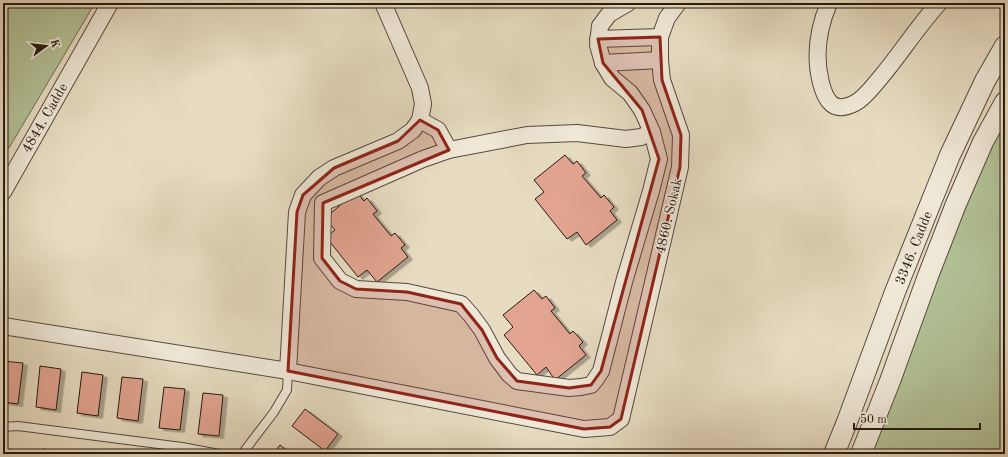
<svg xmlns="http://www.w3.org/2000/svg" width="1008" height="457" viewBox="0 0 1008 457" font-family="'Old Standard TT',serif">
<defs>
<filter id="shadow"><feDropShadow dx="4.5" dy="2.5" stdDeviation="0" flood-color="#0004"/></filter>
</defs>
<rect width="100%" height="100%" fill="#e7dcc2"/>
<filter id="stains"><feTurbulence type="fractalNoise" baseFrequency=".005" numOctaves="4"/><feColorMatrix values="0 0 0 0 .2 0 0 0 0 .09 0 0 0 0 .02 0 0 0 .5 -.17"/></filter>
<radialGradient id="worn" r=".72"><stop offset=".6" stop-color="#630" stop-opacity="0"/><stop offset="1" stop-color="#630" stop-opacity=".3"/></radialGradient>
<g fill="#b2c196" stroke="#6c6d54">
<polygon points="3,3 95,3 9,148 3,145"/>
<polygon points="1005,100 1005,454 866,454"/>
</g>
<g fill="#e3a592" stroke="#261911" filter="url(#shadow)">
<polygon points="565,155 573,164 577,161 586,173 582,176 601,198 604,195 614,207 610,211 617,220 586,245 577,232 567,239 535,199 544,192 534,180"/>
<polygon points="356,192 364,201 367,198 377,211 373,214 391,236 395,233 405,245 401,248 408,257 377,282 367,270 358,277 326,237 335,230 325,218"/>
<polygon points="534,290 542,299 546,296 555,308 551,311 570,334 573,331 583,342 579,346 586,355 555,380 546,367 537,375 504,335 513,327 503,315"/>
<polygon points="3,361 23,363 18,404 3,402"/>
<polygon points="40,366 61,369 56,410 36,407"/>
<polygon points="82,372 103,375 98,416 77,413"/>
<polygon points="122,377 143,379 138,421 117,418"/>
<polygon points="164,387 185,389 180,430 159,428"/>
<polygon points="203,393 223,395 219,436 198,434"/>
<polygon points="305,409 338,434 325,451 292,426"/>
<polygon points="280,445 291,454 273,454"/>
<polygon points="43,449 64,452 64,454 43,454"/>
</g>
<g fill="none" stroke-linecap="round" stroke-linejoin="round">
<defs>
<g id="service">
<polyline points="3,427 18,426 182,447 219,454"/>
<polyline points="242,454 274,412 287,390 288,371"/>
</g>
<g id="minor">
<polyline points="383,3 420,88 423,104 420,120 438,130 449,150"/>
<polyline points="628,3 609,14 600,26 598,45 603,63 612,78 630,93 642,110 652,132 659,159 651,191 624,282 601,371 595,380 591,385 581,387 569,388 517,381 509,374 497,358 482,330 471,315 461,304 407,292 356,289 340,281 322,258 323,203 423,159 449,150 527,135 577,133 626,139 641,137 652,132"/>
<path d="M829,3C818,29 814,56 821,83C826,102 834,114 855,103C865,98 874,85 881,77C901,53 918,26 939,3"/>
<polyline points="598,39 660,37"/>
<polyline points="603,63 660,60"/>
<polyline points="3,192 110,3"/>
<polyline points="3,326 288,371 584,429 610,427 621,419 680,167 681,135 662,80 660,60 660,37 667,18 678,3"/>
<polyline points="288,371 297,212 303,195 319,178 334,168 398,141 413,130 420,120"/>
</g>
<g id="tertiary">
<polyline points="834,454 847,422 895,292 950,155 985,81 1005,46"/>
<polyline points="861,454 890,381 928,276 956,204 983,142 1005,102"/>
</g>
</defs>
<use href="#service" stroke="#564a3d" stroke-width="10"/>
<use href="#minor" stroke="#564a3d" stroke-width="18"/>
<use href="#tertiary" stroke="#564a3d" stroke-width="22"/>
<use href="#service" stroke="#efe8d7" stroke-width="8"/>
<use href="#minor" stroke="#efe8d7" stroke-width="16"/>
<use href="#tertiary" stroke="#efe8d7" stroke-width="20"/>
</g>
<path fill="#8f2418" fill-opacity="0.2" stroke="#8f2418" stroke-width="3" stroke-linejoin="round" d="M660,37L662,80L681,135L680,167L621,419L610,427L584,429L288,371L297,212L303,195L334,168L398,141L420,120L438,130L449,150L323,203L322,258L340,281L356,289L407,292L461,304L482,330L497,358L517,381L569,388L591,385L601,371L659,159L642,110L603,63L598,39Z"/>
<g text-anchor="middle" dominant-baseline="central" stroke-width="3" stroke-linejoin="round" paint-order="stroke">
<g font-size="14" fill="#261911" stroke="#efe8d7">
<text transform="translate(45 118) rotate(-60)">4844. Cadde</text>
<text transform="translate(669 216) rotate(-77)">4860. Sokak</text>
<text transform="translate(914 248) rotate(-68)">3346. Cadde</text>
</g>
</g>
<rect width="1008" height="457" fill="none" stroke="#e7dcc2" stroke-width="16"/>
<rect x="4" y="4" width="1000" height="449" fill="none" stroke="#261911" stroke-width="2"/>
<rect x="8" y="8" width="992" height="441" fill="none" stroke="#261911"/>
<g transform="translate(46 46) rotate(75)" stroke="#efe8d7" stroke-width="3" paint-order="stroke">
<path d="M0-3L7 15L0 10L-7 15Z" fill="#261911"/>
<text y="-6" font-size="11" font-weight="bold" text-anchor="middle" fill="#261911">K</text>
</g>
<path d="M854 423v6h126v-6" fill="none" stroke="#261911" stroke-width="2"/>
<text x="860" y="423" font-size="12" fill="#261911" stroke="#efe8d7" stroke-width="3" paint-order="stroke">50 m</text>
<rect width="100%" height="100%" filter="url(#stains)"/>
<rect width="100%" height="100%" fill="url(#worn)"/>
</svg>
